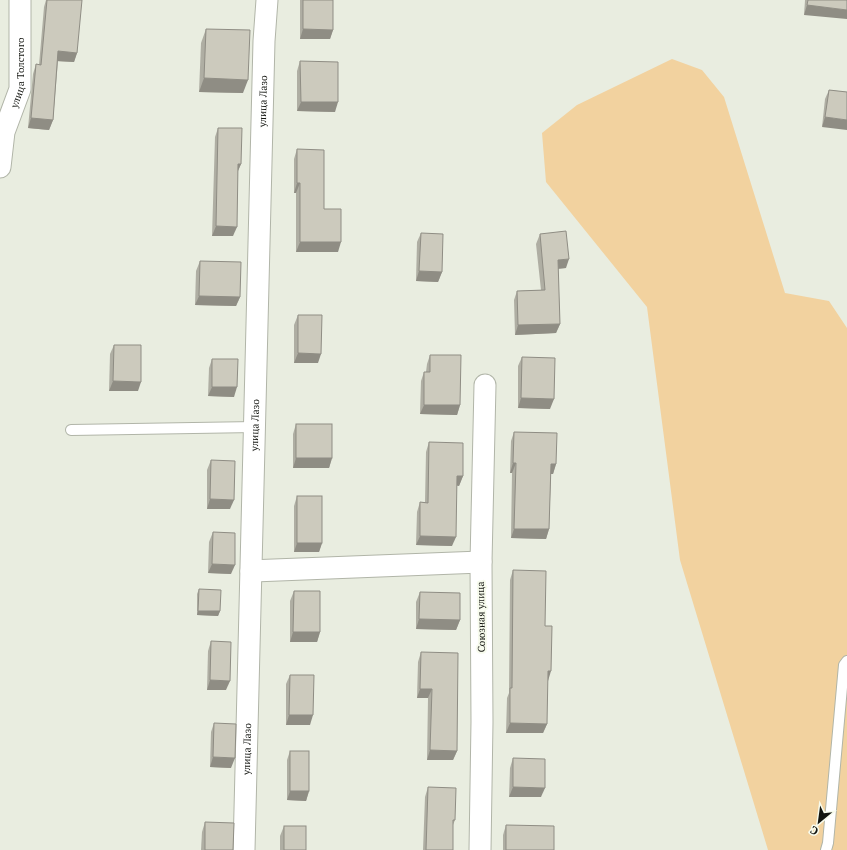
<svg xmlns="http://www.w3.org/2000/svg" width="847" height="850" viewBox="0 0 847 850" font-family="'PT Serif',serif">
<rect width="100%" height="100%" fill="#e9ede0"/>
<polygon fill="#f2d29f" points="672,59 702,70 724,97 785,293 829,301 847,328 847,850 768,850 680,560 647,307 546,182 542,133 577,105"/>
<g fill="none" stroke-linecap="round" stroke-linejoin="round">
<defs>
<g id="lane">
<polyline points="71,430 255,427"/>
<polyline points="826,850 828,843 844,665 847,661"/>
</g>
<g id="street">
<path id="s1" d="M0,167L4,132L20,89V0"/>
<polyline points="251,571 481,562"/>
<path id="s2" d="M244,850L264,41L267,0"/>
<polyline points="480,850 482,722 481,562 485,385"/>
</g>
</defs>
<use href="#lane" stroke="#b1b5a8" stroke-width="12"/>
<use href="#street" stroke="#b1b5a8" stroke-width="23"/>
<use href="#lane" stroke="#fff" stroke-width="10"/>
<use href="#street" stroke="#fff" stroke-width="21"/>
</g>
<g fill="#afaea3">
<polygon points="46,0 78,0 77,53 74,62 58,61 53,120 49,130 28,128 33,74 36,64 39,65 44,7"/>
<polygon points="300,0 333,0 333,30 330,39 300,39"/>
<polygon points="805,0 847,0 804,15"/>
<polygon points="206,29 243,93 199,92 201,43"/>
<polygon points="300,61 335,112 297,111 297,71"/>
<polygon points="829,90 847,92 822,127 825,99"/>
<polygon points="218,128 241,164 238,171 233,236 212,236 215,137"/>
<polygon points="297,149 324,209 338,252 296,252 296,193 294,193 294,159"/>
<polygon points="421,233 442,272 438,282 416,281 417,242"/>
<polygon points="540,234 566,268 558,269 560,324 556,333 515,335 514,300 517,291 541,290 536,244"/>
<polygon points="200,261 240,297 236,306 195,305 196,271"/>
<polygon points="298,315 318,363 294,363 294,325"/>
<polygon points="114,345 138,391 109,391 110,354"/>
<polygon points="430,355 460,405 457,415 420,414 421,381 424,372 426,372 427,364"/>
<polygon points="522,357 550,409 518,408 518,366"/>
<polygon points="212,359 234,397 208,396 209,368"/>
<polygon points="296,424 332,458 329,468 293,468 293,434"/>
<polygon points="514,432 556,464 553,474 551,474 549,529 546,539 511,538 512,473 510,473 511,441"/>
<polygon points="429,442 463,476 459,486 457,485 452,546 416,545 417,512 420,502 425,502 426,452"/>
<polygon points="211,460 230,509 207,509 207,470"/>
<polygon points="297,496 322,543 319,552 294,552 294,506"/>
<polygon points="213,532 231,574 208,573 209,542"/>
<polygon points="513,570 545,626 547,681 547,724 543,733 506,733 507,698 509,693 510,580"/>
<polygon points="199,589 220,611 218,616 197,615 197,594"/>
<polygon points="294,591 320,632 317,642 290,642 290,601"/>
<polygon points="420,592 460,620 456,630 416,629 416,602"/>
<polygon points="211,641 226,690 207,690 208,651"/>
<polygon points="421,652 457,751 453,760 427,760 428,698 417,698 418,662"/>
<polygon points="290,675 310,725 286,725 286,684"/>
<polygon points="214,723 231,768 210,767 211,732"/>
<polygon points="290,751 309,791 306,801 287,800 287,760"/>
<polygon points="513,758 541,797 509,797 510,768"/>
<polygon points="428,787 455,820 453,825 453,850 423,850 425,797"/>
<polygon points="205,822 233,850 201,850 202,832"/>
<polygon points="506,825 554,850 503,850 503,835"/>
<polygon points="284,826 306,850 280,850 280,836"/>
</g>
<g fill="#8f8d84">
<polygon points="807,5 847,10 847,19 804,15"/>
<polygon points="303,29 333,30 330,39 300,39"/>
<polygon points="58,51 77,53 74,62 55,61"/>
<polygon points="204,78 248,80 243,93 199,92"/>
<polygon points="301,102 338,102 335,112 297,111"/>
<polygon points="825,117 847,120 847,130 822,127"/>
<polygon points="31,118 53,120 49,130 28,128"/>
<polygon points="238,164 241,164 237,173"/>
<polygon points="297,183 300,183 296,193 294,193"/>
<polygon points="216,226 237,227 233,236 212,236"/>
<polygon points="300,242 341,242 338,252 296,252"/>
<polygon points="569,259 566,268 554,269 558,260"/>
<polygon points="419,271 442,272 438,282 416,281"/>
<polygon points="199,296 240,297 236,306 195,305"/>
<polygon points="560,324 556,333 515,335 518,325"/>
<polygon points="298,353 321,354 318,363 294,363"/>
<polygon points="113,381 141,382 138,391 109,391"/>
<polygon points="212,387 237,387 234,397 208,396"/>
<polygon points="521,398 554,399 550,409 518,408"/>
<polygon points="424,405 460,405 457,415 420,414"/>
<polygon points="296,458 332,458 329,468 293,468"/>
<polygon points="513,463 516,463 512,473 510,473"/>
<polygon points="551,464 556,464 553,474 548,474"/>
<polygon points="457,476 463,476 459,486 454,485"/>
<polygon points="210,499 234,500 230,509 207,509"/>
<polygon points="514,529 549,529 546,539 511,538"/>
<polygon points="420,536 456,537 452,546 416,545"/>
<polygon points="297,543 322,543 319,552 294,552"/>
<polygon points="212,564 235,565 231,574 208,573"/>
<polygon points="198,611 220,611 218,616 197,615"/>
<polygon points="419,619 460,620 456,630 416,629"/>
<polygon points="293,632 320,632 317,642 290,642"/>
<polygon points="548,671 551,671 548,681"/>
<polygon points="210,680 230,681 226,690 207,690"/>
<polygon points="420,689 432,689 428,698 417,698"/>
<polygon points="289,715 313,715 310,725 286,725"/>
<polygon points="510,723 547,724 543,733 506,733"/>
<polygon points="430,750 457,751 453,760 427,760"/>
<polygon points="213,757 235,758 231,768 210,767"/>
<polygon points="513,787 545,788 541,797 509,797"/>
<polygon points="290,791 309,791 306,801 287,800"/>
</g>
<g fill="#cccabd" stroke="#8f8d84">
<polygon points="47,0 82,0 77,53 58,51 53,120 31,118 36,64 41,65"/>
<polygon points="303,0 333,0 333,30 303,29"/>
<polygon points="808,0 847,0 847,10 807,5"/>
<polygon points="206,29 250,30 248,80 204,78"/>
<polygon points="300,61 338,62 338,102 301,102"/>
<polygon points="829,90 847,92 847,120 825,117"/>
<polygon points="218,128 242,128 241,164 238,164 237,227 216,226"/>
<polygon points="297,149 324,150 324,209 341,209 341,242 300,242 300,183 297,183"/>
<polygon points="566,231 569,259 558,260 560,324 518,325 517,291 545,290 540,234"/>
<polygon points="421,233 443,234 442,272 419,271"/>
<polygon points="200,261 241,262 240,297 199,296"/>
<polygon points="298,315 322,315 321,354 298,353"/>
<polygon points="114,345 141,345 141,382 113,381"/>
<polygon points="430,355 461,355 460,405 424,405 424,372 430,372"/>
<polygon points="522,357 555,358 554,399 521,398"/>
<polygon points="212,359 238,359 237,387 212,387"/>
<rect x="296" y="424" width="36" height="34"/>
<polygon points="514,432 557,433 556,464 551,464 549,529 514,529 516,463 513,463"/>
<polygon points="429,442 463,443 463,476 457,476 456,537 420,536 420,502 428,503"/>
<polygon points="211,460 235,461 234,500 210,499"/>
<rect x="297" y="496" width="25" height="47"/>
<polygon points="213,532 235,533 235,565 212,564"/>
<polygon points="513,570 546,571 545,626 552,626 551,671 548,671 547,724 510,723 510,688 512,688"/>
<polygon points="199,589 221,590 220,611 198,611"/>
<polygon points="294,591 320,591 320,632 293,632"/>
<polygon points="420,592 460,593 460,620 419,619"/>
<polygon points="211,641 231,642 230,681 210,680"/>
<polygon points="421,652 458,653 457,751 430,750 432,689 420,689"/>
<polygon points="290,675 314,675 313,715 289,715"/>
<polygon points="214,723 236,724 235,758 213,757"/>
<rect x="290" y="751" width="19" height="40"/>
<polygon points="513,758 545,759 545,788 513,787"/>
<polygon points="428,787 456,788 455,820 453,820 453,850 426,850"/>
<polygon points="205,822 234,823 233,850 205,850"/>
<polygon points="506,825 554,826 554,850 506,850"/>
<rect x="284" y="826" width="22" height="24"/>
</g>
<g text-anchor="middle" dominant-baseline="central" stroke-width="4" stroke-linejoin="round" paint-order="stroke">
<g font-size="10" fill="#12140f" stroke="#f7fbed">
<text stroke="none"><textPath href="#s1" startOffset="97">улица Толстого</textPath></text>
<text stroke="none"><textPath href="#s2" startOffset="749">улица Лазо</textPath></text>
<text stroke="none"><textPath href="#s2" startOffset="425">улица Лазо</textPath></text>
<text transform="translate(481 617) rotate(-91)">Союзная улица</text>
<text stroke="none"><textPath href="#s2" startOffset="101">улица Лазо</textPath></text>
</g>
</g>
<g transform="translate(819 822) rotate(209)" stroke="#f7fbed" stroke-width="3" paint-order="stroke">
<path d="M0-3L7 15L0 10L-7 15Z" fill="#12140f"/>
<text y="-6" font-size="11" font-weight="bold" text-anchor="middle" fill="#12140f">С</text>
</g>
</svg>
